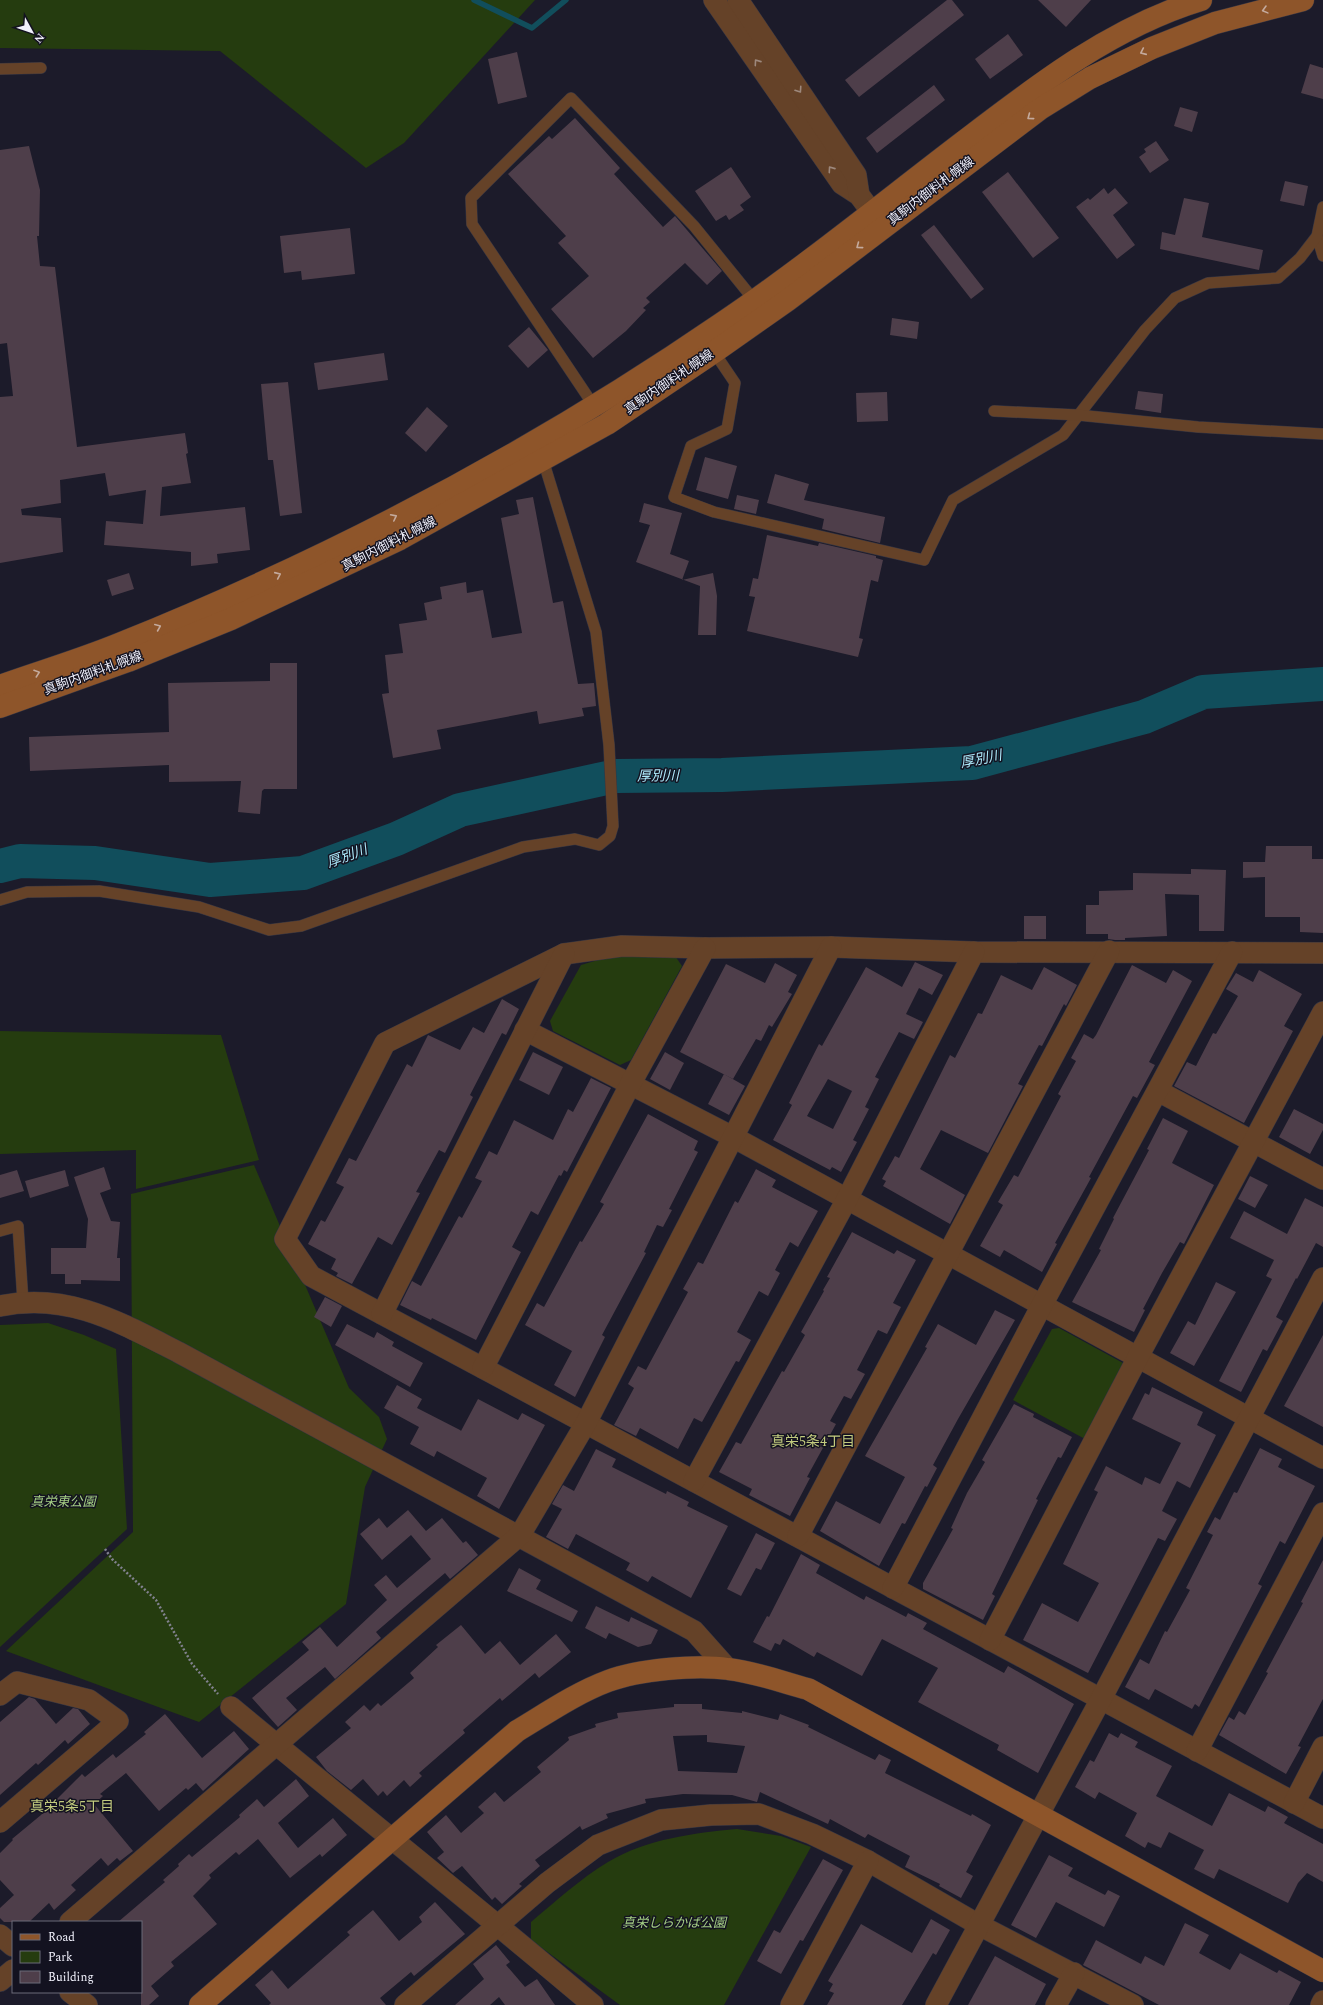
<svg xmlns="http://www.w3.org/2000/svg" width="1323" height="2005" viewBox="0 0 1323 2005" font-family="Spectral,'Noto Sans JP',serif">
<rect width="100%" height="100%" fill="#1c1b2a"/>
<g fill="#253c0f">
<polygon points="0,0 535,0 404,143 366,168 220,51 0,48"/>
<polygon points="622,953 673,953 682,966 631,1060 620,1065 553,1031 550,1021 581,965"/>
<polygon points="0,1031 221,1035 259,1160 136,1189 136,1150 0,1154"/>
<polygon points="254,1165 349,1388 379,1417 387,1439 365,1487 346,1604 199,1722 6,1651 133,1532 131,1194"/>
<polygon points="48,1323 84,1335 116,1349 127,1529 0,1647 0,1325"/>
<polygon points="1059,1328 1123,1363 1085,1439 1013,1400 1052,1329"/>
<path d="M737,1829L781,1836L811,1847L724,2005H620L531,1940V1922C556,1901 580,1879 608,1862C646,1839 694,1833 737,1829Z"/>
</g>
<g fill="none" stroke-linecap="round" stroke-linejoin="round">
<polyline stroke="#114e5c" stroke-width="5.5" points="474,0 532,28 566,0"/>
<polyline stroke="#114e5c" stroke-width="34" points="0,866 20,861 95,863 210,880 303,873 396,839 460,810 616,776 722,775 972,763 1144,717 1203,692 1323,684"/>
</g>
<g fill="#4e3e4a" fill-rule="evenodd">
<polygon points="947,0 952,0 964,15 859,97 845,80"/>
<polygon points="1038,0 1091,0 1066,27"/>
<polygon points="1008,34 1023,55 990,79 975,59"/>
<polygon points="517,52 527,97 498,104 488,59"/>
<polygon points="1310,64 1323,68 1323,99 1301,93"/>
<polygon points="934,85 945,100 877,153 866,138"/>
<polygon points="1180,107 1198,112 1192,132 1174,126"/>
<polygon points="575,118 620,168 614,174 663,227 675,216 722,271 707,285 685,263 646,298 650,302 643,308 646,310 626,331 593,358 551,309 589,276 558,243 566,236 508,174 549,136 552,139"/>
<polygon points="1156,141 1169,160 1150,173 1139,157 1146,152 1144,149"/>
<polygon points="29,146 40,190 39,236 37,236 40,266 55,267 77,447 185,433 188,453 186,454 191,483 162,487 160,516 245,507 250,550 217,554 218,563 191,566 191,552 104,545 106,521 143,524 146,490 109,496 105,473 60,480 61,503 21,509 22,515 61,518 63,552 0,563 0,397 13,396 7,343 0,344 0,150"/>
<polygon points="731,167 751,197 740,205 744,210 729,220 726,215 716,221 695,191"/>
<polygon points="1008,172 1059,238 1033,258 982,192"/>
<polygon points="1285,181 1308,186 1304,206 1280,201"/>
<polygon points="1104,188 1108,194 1115,188 1128,203 1113,215 1135,245 1117,259 1076,207 1088,198 1090,200"/>
<polygon points="1184,198 1209,203 1202,237 1263,250 1259,270 1160,249 1162,232 1175,235"/>
<polygon points="934,225 984,289 971,299 921,235"/>
<polygon points="350,228 355,274 302,280 301,271 284,273 280,236"/>
<polygon points="892,318 919,322 917,339 890,335"/>
<polygon points="529,327 548,350 528,368 508,346"/>
<polygon points="384,353 388,380 318,390 314,363"/>
<polygon points="288,382 302,513 280,516 273,460 268,460 261,384"/>
<polygon points="1138,391 1163,394 1161,413 1135,409"/>
<polygon points="887,392 888,421 857,422 856,393"/>
<polygon points="427,407 448,426 426,452 405,433"/>
<polygon points="705,457 737,466 728,499 696,490"/>
<polygon points="775,474 809,484 804,500 885,517 880,543 822,529 824,519 767,503"/>
<polygon points="737,495 759,500 756,514 734,509"/>
<polygon points="533,497 553,603 563,601 578,684 594,683 596,706 582,708 584,716 539,724 537,711 437,730 441,749 393,758 382,694 389,693 385,655 403,653 399,624 427,620 424,603 442,599 440,587 466,582 467,593 483,590 492,638 522,633 501,518 519,514 516,500"/>
<polygon points="644,503 682,513 670,554 689,561 682,580 713,573 717,596 716,635 698,635 700,586 636,562 650,525 639,522"/>
<polygon points="767,535 818,546 819,543 876,556 876,558 883,560 878,582 871,580 859,638 863,639 858,657 747,631 755,597 749,596 753,578 758,579"/>
<polygon points="129,573 134,589 112,596 107,580"/>
<polygon points="270,663 297,663 297,789 264,789 262,791 260,814 238,812 241,781 169,782 169,765 30,771 29,737 169,732 168,683 270,681"/>
<polygon points="1266,846 1312,846 1312,859 1323,859 1323,933 1300,932 1300,917 1265,917 1265,877 1243,878 1243,862 1265,862"/>
<polygon points="1191,869 1226,870 1224,931 1199,931 1199,895 1165,894 1167,936 1125,938 1125,940 1115,940 1108,939 1108,934 1086,934 1086,905 1099,905 1099,891 1133,890 1133,873 1191,874"/>
<rect x="1024" y="916" width="22" height="23"/>
<path d="M915,962L943,975L932,995L919,988L906,1014L923,1022L914,1039L899,1032L875,1077L879,1079L865,1107L869,1109L853,1140L857,1142L841,1172L832,1167L830,1170L773,1140L792,1105L789,1103L819,1044L822,1046L866,967L902,987ZM828,1079L852,1091L833,1129L807,1116Z"/>
<polygon points="775,963 797,975 788,992 792,994 772,1027 769,1025 761,1041 756,1039 733,1079 680,1052 726,964 765,983"/>
<polygon points="1132,965 1166,983 1173,970 1192,981 1149,1062 1155,1065 1137,1098 1133,1096 1089,1177 1091,1178 1055,1243 1057,1244 1042,1272 1004,1250 1000,1257 980,1246 1003,1205 998,1202 1014,1175 1018,1177 1061,1096 1058,1094 1076,1061 1071,1058 1084,1034 1093,1039 1096,1035"/>
<polygon points="1044,967 1077,985 1066,1006 1064,1004 1042,1046 1039,1045 1018,1084 1023,1086 988,1153 941,1130 920,1169 965,1195 950,1224 883,1186 886,1181 882,1179 895,1156 899,1158 950,1055 955,1058 978,1013 982,1014 1001,975 1032,990"/>
<polygon points="1259,970 1302,994 1284,1026 1293,1031 1244,1123 1174,1086 1187,1062 1196,1066 1213,1033 1216,1034 1238,996 1226,989 1236,973 1253,982"/>
<polygon points="502,999 519,1009 506,1035 502,1033 470,1095 473,1097 445,1153 439,1150 416,1192 420,1193 392,1245 378,1237 352,1284 336,1276 338,1273 331,1269 336,1259 308,1244 321,1220 325,1222 344,1187 336,1183 349,1158 356,1161 407,1064 412,1067 428,1035 460,1050 473,1027 484,1033"/>
<polygon points="533,1052 563,1067 549,1095 519,1080"/>
<polygon points="665,1052 684,1063 670,1090 650,1079"/>
<polygon points="724,1074 745,1086 729,1115 708,1104"/>
<polygon points="591,1078 611,1088 567,1172 564,1170 561,1176 559,1175 538,1215 531,1211 512,1247 521,1252 476,1340 432,1318 431,1320 400,1305 412,1281 421,1286 459,1216 462,1218 482,1181 475,1178 489,1151 497,1155 514,1120 553,1140 568,1109 573,1112"/>
<polygon points="1294,1109 1323,1124 1323,1130 1310,1154 1279,1137"/>
<polygon points="648,1114 698,1141 694,1150 698,1152 669,1209 672,1210 663,1227 657,1225 644,1252 646,1253 602,1335 605,1337 575,1397 554,1385 572,1351 525,1325 537,1303 544,1307 580,1241 582,1242 604,1204 600,1202"/>
<polygon points="1163,1118 1188,1131 1172,1163 1214,1185 1184,1244 1180,1242 1162,1273 1143,1309 1145,1310 1134,1332 1072,1302 1101,1250 1099,1249 1114,1219 1113,1218 1149,1150 1147,1149"/>
<polygon points="104,1167 111,1189 100,1193 111,1221 120,1222 117,1258 120,1258 120,1281 81,1280 81,1284 65,1284 65,1274 51,1274 51,1248 86,1248 88,1219 74,1177"/>
<polygon points="756,1169 776,1180 772,1187 818,1211 798,1247 790,1242 775,1270 780,1273 768,1296 759,1291 737,1332 751,1340 739,1362 736,1361 702,1422 694,1418 678,1449 640,1428 636,1436 614,1425 634,1388 628,1384 638,1366 646,1370 688,1292 683,1289 698,1262 703,1264 735,1201 738,1203"/>
<polygon points="17,1170 24,1191 0,1198 0,1175"/>
<polygon points="65,1170 69,1186 30,1198 25,1181"/>
<polygon points="1250,1176 1268,1185 1255,1208 1238,1199"/>
<polygon points="1305,1198 1323,1207 1323,1247 1316,1243 1297,1279 1296,1278 1276,1317 1283,1321 1267,1351 1263,1349 1241,1392 1219,1381 1272,1279 1266,1276 1274,1260 1230,1238 1244,1211 1287,1234"/>
<polygon points="852,1232 894,1254 897,1250 916,1260 893,1303 901,1307 887,1334 878,1330 857,1370 865,1374 851,1399 844,1396 830,1421 836,1424 807,1477 810,1478 790,1516 749,1495 752,1489 719,1472 736,1442 741,1444 782,1371 784,1372 805,1335 801,1332 824,1291 823,1290 830,1278 827,1277"/>
<polygon points="1216,1282 1236,1292 1194,1366 1170,1353 1188,1321 1195,1325"/>
<polygon points="325,1297 342,1306 331,1327 314,1317"/>
<polygon points="995,1310 1015,1320 958,1419 933,1465 937,1468 927,1487 925,1486 905,1524 902,1523 879,1566 820,1531 836,1501 880,1524 905,1477 865,1456 927,1348 925,1347 938,1324 976,1345"/>
<polygon points="347,1324 374,1338 377,1332 394,1342 392,1346 423,1363 410,1387 335,1345"/>
<polygon points="1323,1335 1323,1427 1284,1406"/>
<polygon points="397,1385 422,1399 417,1408 460,1430 461,1431 478,1399 518,1420 522,1413 545,1425 499,1509 477,1496 487,1478 437,1451 434,1457 410,1444 419,1427 384,1408"/>
<polygon points="1152,1387 1203,1412 1197,1425 1216,1435 1190,1488 1177,1481 1162,1511 1177,1519 1165,1541 1158,1538 1088,1673 1023,1640 1042,1603 1078,1622 1099,1583 1063,1564 1098,1492 1094,1490 1106,1466 1142,1485 1145,1477 1160,1484 1181,1443 1132,1419 1145,1393 1149,1395"/>
<polygon points="1014,1404 1034,1414 1033,1417 1072,1437 1061,1458 1058,1457 1036,1499 1038,1500 992,1594 995,1596 983,1620 923,1589 923,1583 953,1529 951,1528 967,1493 985,1462 982,1460"/>
<polygon points="1260,1448 1282,1459 1278,1467 1315,1486 1285,1544 1280,1541 1258,1584 1262,1586 1199,1707 1195,1704 1192,1709 1155,1689 1149,1700 1125,1687 1140,1659 1149,1664 1165,1631 1167,1632 1190,1590 1186,1588 1213,1535 1207,1532 1215,1517 1220,1520 1234,1492 1237,1493"/>
<polygon points="596,1449 616,1459 612,1467 666,1494 667,1491 689,1502 687,1506 728,1526 691,1598 652,1576 648,1582 626,1570 630,1563 576,1534 568,1549 546,1537 562,1509 552,1504 563,1485 574,1491"/>
<polygon points="408,1510 426,1531 442,1518 463,1543 466,1541 478,1555 450,1579 445,1573 412,1601 376,1632 381,1638 335,1679 325,1667 286,1698 297,1710 278,1727 252,1698 309,1650 302,1642 320,1627 337,1647 387,1600 374,1585 386,1575 397,1588 431,1559 411,1535 382,1560 360,1534 379,1518 387,1528"/>
<polygon points="756,1533 775,1543 761,1570 756,1568 741,1596 727,1589"/>
<polygon points="801,1554 820,1565 816,1573 864,1600 866,1596 906,1617 908,1613 927,1623 923,1629 1004,1673 1008,1666 1074,1704 1038,1773 997,1750 999,1745 918,1702 938,1668 882,1639 862,1676 817,1652 814,1657 783,1639 780,1645 775,1643 771,1651 753,1642 767,1616 769,1617"/>
<polygon points="1323,1560 1323,1699 1298,1746 1301,1747 1286,1774 1219,1735 1229,1717 1234,1720 1239,1711 1245,1715 1268,1673 1266,1672 1303,1603 1301,1602"/>
<polygon points="519,1568 541,1580 536,1589 578,1611 572,1622 507,1591"/>
<polygon points="596,1606 629,1622 631,1617 658,1630 651,1644 638,1647 609,1633 606,1639 585,1628"/>
<polygon points="461,1625 485,1654 500,1641 520,1665 556,1634 571,1652 539,1678 535,1673 502,1701 500,1698 463,1730 465,1733 419,1773 422,1776 410,1787 404,1780 387,1796 383,1791 378,1796 363,1779 351,1790 327,1771 316,1757 351,1728 345,1722 364,1705 370,1711 378,1703 381,1706 414,1678 410,1673 438,1647 436,1645"/>
<polygon points="29,1697 35,1699 56,1724 73,1708 78,1709 90,1724 68,1744 65,1740 38,1765 36,1763 0,1795 0,1722"/>
<path d="M674,1704H702V1709L742,1713V1711L778,1720L780,1714L809,1725L808,1727L875,1760L879,1754L891,1760L885,1773L971,1816L972,1814L991,1825L966,1872L973,1876L961,1898L939,1886L940,1884L905,1867L910,1856L868,1834L865,1838L830,1819L828,1824L760,1792L757,1802L732,1795L683,1794L645,1799L646,1803L606,1814L608,1818L582,1830L580,1826L535,1860L540,1866L519,1884L522,1886L502,1904L495,1897L492,1900L462,1866L453,1873L437,1858L444,1852L427,1832L446,1815L461,1833L484,1813L478,1807L495,1792L504,1802L541,1772L537,1767L569,1740L568,1737L596,1727L595,1724L618,1718L617,1713L674,1707ZM707,1735V1742L745,1746L737,1773L678,1771L673,1736Z"/>
<polygon points="165,1714 202,1758 234,1731 249,1749 203,1791 196,1783 188,1790 186,1788 159,1811 126,1773 100,1794 103,1796 94,1804 133,1851 120,1861 117,1858 108,1866 101,1858 71,1885 76,1890 54,1910 49,1903 29,1922 4,1922 0,1918 0,1908 14,1895 0,1880 0,1853 13,1840 12,1839 41,1815 82,1774 85,1777 113,1754 116,1758 146,1734 144,1732"/>
<polygon points="1109,1733 1118,1738 1121,1733 1138,1742 1135,1747 1172,1766 1156,1796 1212,1826 1229,1793 1265,1812 1268,1806 1288,1817 1284,1823 1323,1844 1323,1882 1307,1873 1298,1883 1288,1903 1219,1869 1214,1879 1194,1869 1204,1850 1169,1832 1161,1848 1148,1842 1145,1848 1125,1836 1137,1813 1099,1792 1095,1799 1075,1787 1090,1760 1094,1762"/>
<polygon points="296,1779 309,1796 278,1823 298,1848 333,1818 347,1835 322,1857 320,1854 290,1878 258,1839 239,1855 236,1852 209,1875 211,1878 193,1896 217,1924 171,1962 174,1966 151,1986 159,1996 149,2005 141,2005 141,1922 118,1922 165,1882 163,1880 179,1866 178,1864 189,1854 192,1857 240,1817 239,1815 257,1799 264,1807"/>
<polygon points="1049,1855 1073,1868 1068,1876 1105,1895 1108,1890 1120,1896 1104,1927 1056,1902 1036,1938 1011,1925"/>
<polygon points="823,1859 843,1870 803,1941 800,1940 781,1974 757,1961 774,1930 780,1933"/>
<polygon points="435,1902 465,1934 414,1976 411,1972 380,1998 386,2005 269,2005 271,2003 255,1985 272,1970 288,1989 350,1935 347,1932 373,1910 399,1941 422,1922 419,1917"/>
<polygon points="931,1919 950,1930 936,1955 933,1953 902,2005 827,2005 834,1993 829,1991 833,1984 828,1981 861,1924 912,1953"/>
<polygon points="1185,1923 1209,1935 1199,1953 1230,1970 1240,1953 1277,1973 1279,1970 1301,1982 1289,2005 1159,2005 1083,1965 1096,1940 1141,1964 1145,1956 1164,1966"/>
<polygon points="496,1945 510,1962 506,1965 525,1987 537,1979 555,2005 505,2005 499,1997 490,2005 455,2005 484,1979 473,1964"/>
<polygon points="995,1956 1046,1984 1035,2005 968,2005"/>
</g>
<g fill="none" stroke-linecap="round" stroke-linejoin="round">
<defs>
<g id="lane">
<polyline points="0,69 41,68"/>
<polyline points="1317,236 1323,256"/>
<polyline points="714,352 735,383 727,429 691,446 674,497 714,512 924,560 953,500 1063,435 1145,330 1175,298 1208,283 1278,278 1300,258 1317,236 1323,207"/>
<polyline points="594,406 472,224 471,198 571,98 694,226 754,300"/>
<polyline points="994,411 1078,415 1198,427 1323,434"/>
<polyline points="0,900 27,892 99,891 199,907 269,930 301,926 523,847 575,839 599,845 610,836 613,826 609,745 596,632 543,460"/>
<polyline points="0,1231 18,1226 23,1302"/>
</g>
<g id="street">
<polyline points="714,0 842,184 859,195 882,226"/>
<polyline points="738,0 856,175 859,195"/>
<polyline points="1323,953 974,952 831,947 705,948 622,946 564,954 385,1043 285,1239 311,1276 1323,1818"/>
<polyline points="525,1030 733,1137 1323,1458"/>
<polyline points="1158,1091 1323,1179"/>
<path d="M0,1306C68,1292 119,1322 178,1352L694,1631L727,1668"/>
<polyline points="382,1314 564,954"/>
<polyline points="483,1368 631,1083 705,948"/>
<polyline points="694,1481 847,1199 974,952"/>
<polyline points="798,1536 1109,951"/>
<polyline points="893,1588 1042,1305 1232,952"/>
<polyline points="990,1640 1138,1357 1323,1012"/>
<polyline points="0,1695 17,1682 89,1700 118,1721 0,1822"/>
<path d="M231,1707C351,1807 474,1904 593,2005"/>
<polyline points="1197,1751 1323,1513"/>
<polyline points="1294,1803 1323,1747"/>
<polyline points="70,1922 520,1535 586,1423 831,947"/>
<polyline points="0,1935 13,1946"/>
<polyline points="0,1981 13,1970"/>
<polyline points="70,1992 87,2005"/>
<polyline points="405,2005 547,1883 598,1845 661,1820 711,1815 759,1814 812,1834 868,1861 979,1925 1133,2005"/>
<polyline points="791,2005 868,1861"/>
<polyline points="936,2005 1101,1699 1323,1278"/>
<polyline points="1056,2005 1074,1973"/>
<polyline points="1321,2005 1323,2001"/>
</g>
<g id="secondary">
<path d="M0,686C39,672 80,660 119,644C330,559 534,452 722,323C805,267 883,203 963,142C1036,86 1112,27 1201,0"/>
<polyline points="0,707 128,661 231,619 400,539 607,424 714,352 788,300 1040,109 1090,78 1152,48 1215,23 1303,0"/>
<path d="M200,2005L517,1731C547,1713 576,1693 608,1681C638,1670 696,1664 728,1669C755,1672 782,1682 808,1689L1323,1971"/>
</g>
</defs>
<use href="#lane" stroke="#353543" stroke-width="12"/>
<use href="#street" stroke="#353543" stroke-width="22"/>
<use href="#secondary" stroke="#353543" stroke-width="23"/>
<polyline stroke="#82828f" stroke-width="2.5" stroke-dasharray="2 2" stroke-linecap="butt" points="105,1549 112,1559 156,1600 192,1664 218,1694"/>
<use href="#lane" stroke="#654228" stroke-width="11"/>
<use href="#street" stroke="#654228" stroke-width="21"/>
<use href="#secondary" stroke="#8e552a" stroke-width="22"/>
</g>
<defs><path id="oneway-chevron" d="M-2-3.5L2.5 0L-2 3.5" fill="none" stroke-width="1.6" stroke-linecap="round" stroke-linejoin="round"/></defs>
<g stroke="#c4aa9d">
<use href="#oneway-chevron" transform="translate(1265 10) rotate(165)"/>
<use href="#oneway-chevron" transform="translate(1143 52) rotate(156)"/>
<use href="#oneway-chevron" transform="translate(1030 117) rotate(143)"/>
<use href="#oneway-chevron" transform="translate(859 246) rotate(143)"/>
<use href="#oneway-chevron" transform="translate(394 517) rotate(-27)"/>
<use href="#oneway-chevron" transform="translate(278 575) rotate(-24)"/>
<use href="#oneway-chevron" transform="translate(158 627) rotate(-23)"/>
<use href="#oneway-chevron" transform="translate(37 673) rotate(-19)"/>
</g>
<g stroke="#9d887c">
<use href="#oneway-chevron" transform="translate(757 62) rotate(-125)"/>
<use href="#oneway-chevron" transform="translate(799 90) rotate(56)"/>
<use href="#oneway-chevron" transform="translate(831 169) rotate(-125)"/>
</g>
<g text-anchor="middle" dominant-baseline="central" stroke-width="3" stroke-linejoin="round" paint-order="stroke">
<g font-size="13" fill="#f0f0fb" stroke="#131220">
<text transform="translate(931 191) rotate(-37)">真駒内御料札幌線</text>
<text transform="translate(669 382) rotate(-34)">真駒内御料札幌線</text>
<text transform="translate(389 544) rotate(-27)">真駒内御料札幌線</text>
<text transform="translate(93 673) rotate(-20)">真駒内御料札幌線</text>
</g>
<g font-size="13" font-style="italic" fill="#a5cf85" stroke="#131220">
<text x="63" y="1502">真栄東公園</text>
<text x="674" y="1923">真栄しらかば公園</text>
</g>
<g font-size="14" font-style="italic" fill="#adeafb" stroke="#131220">
<text transform="translate(981 759) rotate(-11)">厚別川</text>
<text transform="translate(658 776) rotate(-1)">厚別川</text>
<text transform="translate(347 856) rotate(-20)">厚別川</text>
</g>
<g font-size="14" fill="#c2cb7e" stroke="#131220">
<text x="813" y="1441">真栄5条4丁目</text>
<text x="72" y="1806">真栄5条5丁目</text>
</g>
</g>
<rect x="12" y="1921" width="130" height="72" fill="#131220" stroke="#6b6b78"/>
<rect x="20" y="1934" width="20" height="6" fill="#8e552a" stroke="#6b6b78"/>
<text x="48" y="1941" font-size="12" fill="#f0f0fb">Road</text>
<rect x="20" y="1951" width="20" height="12" fill="#253c0f" stroke="#6b6b78"/>
<text x="48" y="1961" font-size="12" fill="#f0f0fb">Park</text>
<rect x="20" y="1971" width="20" height="12" fill="#4e3e4a" stroke="#6b6b78"/>
<text x="48" y="1981" font-size="12" fill="#f0f0fb">Building</text>
<g transform="translate(32 32) rotate(130)" stroke="#131220" stroke-width="3" paint-order="stroke">
<path d="M0-3L7 15L0 10L-7 15Z" fill="#f0f0fb"/>
<text y="-6" font-size="11" font-weight="bold" text-anchor="middle" fill="#f0f0fb">N</text>
</g>
</svg>
